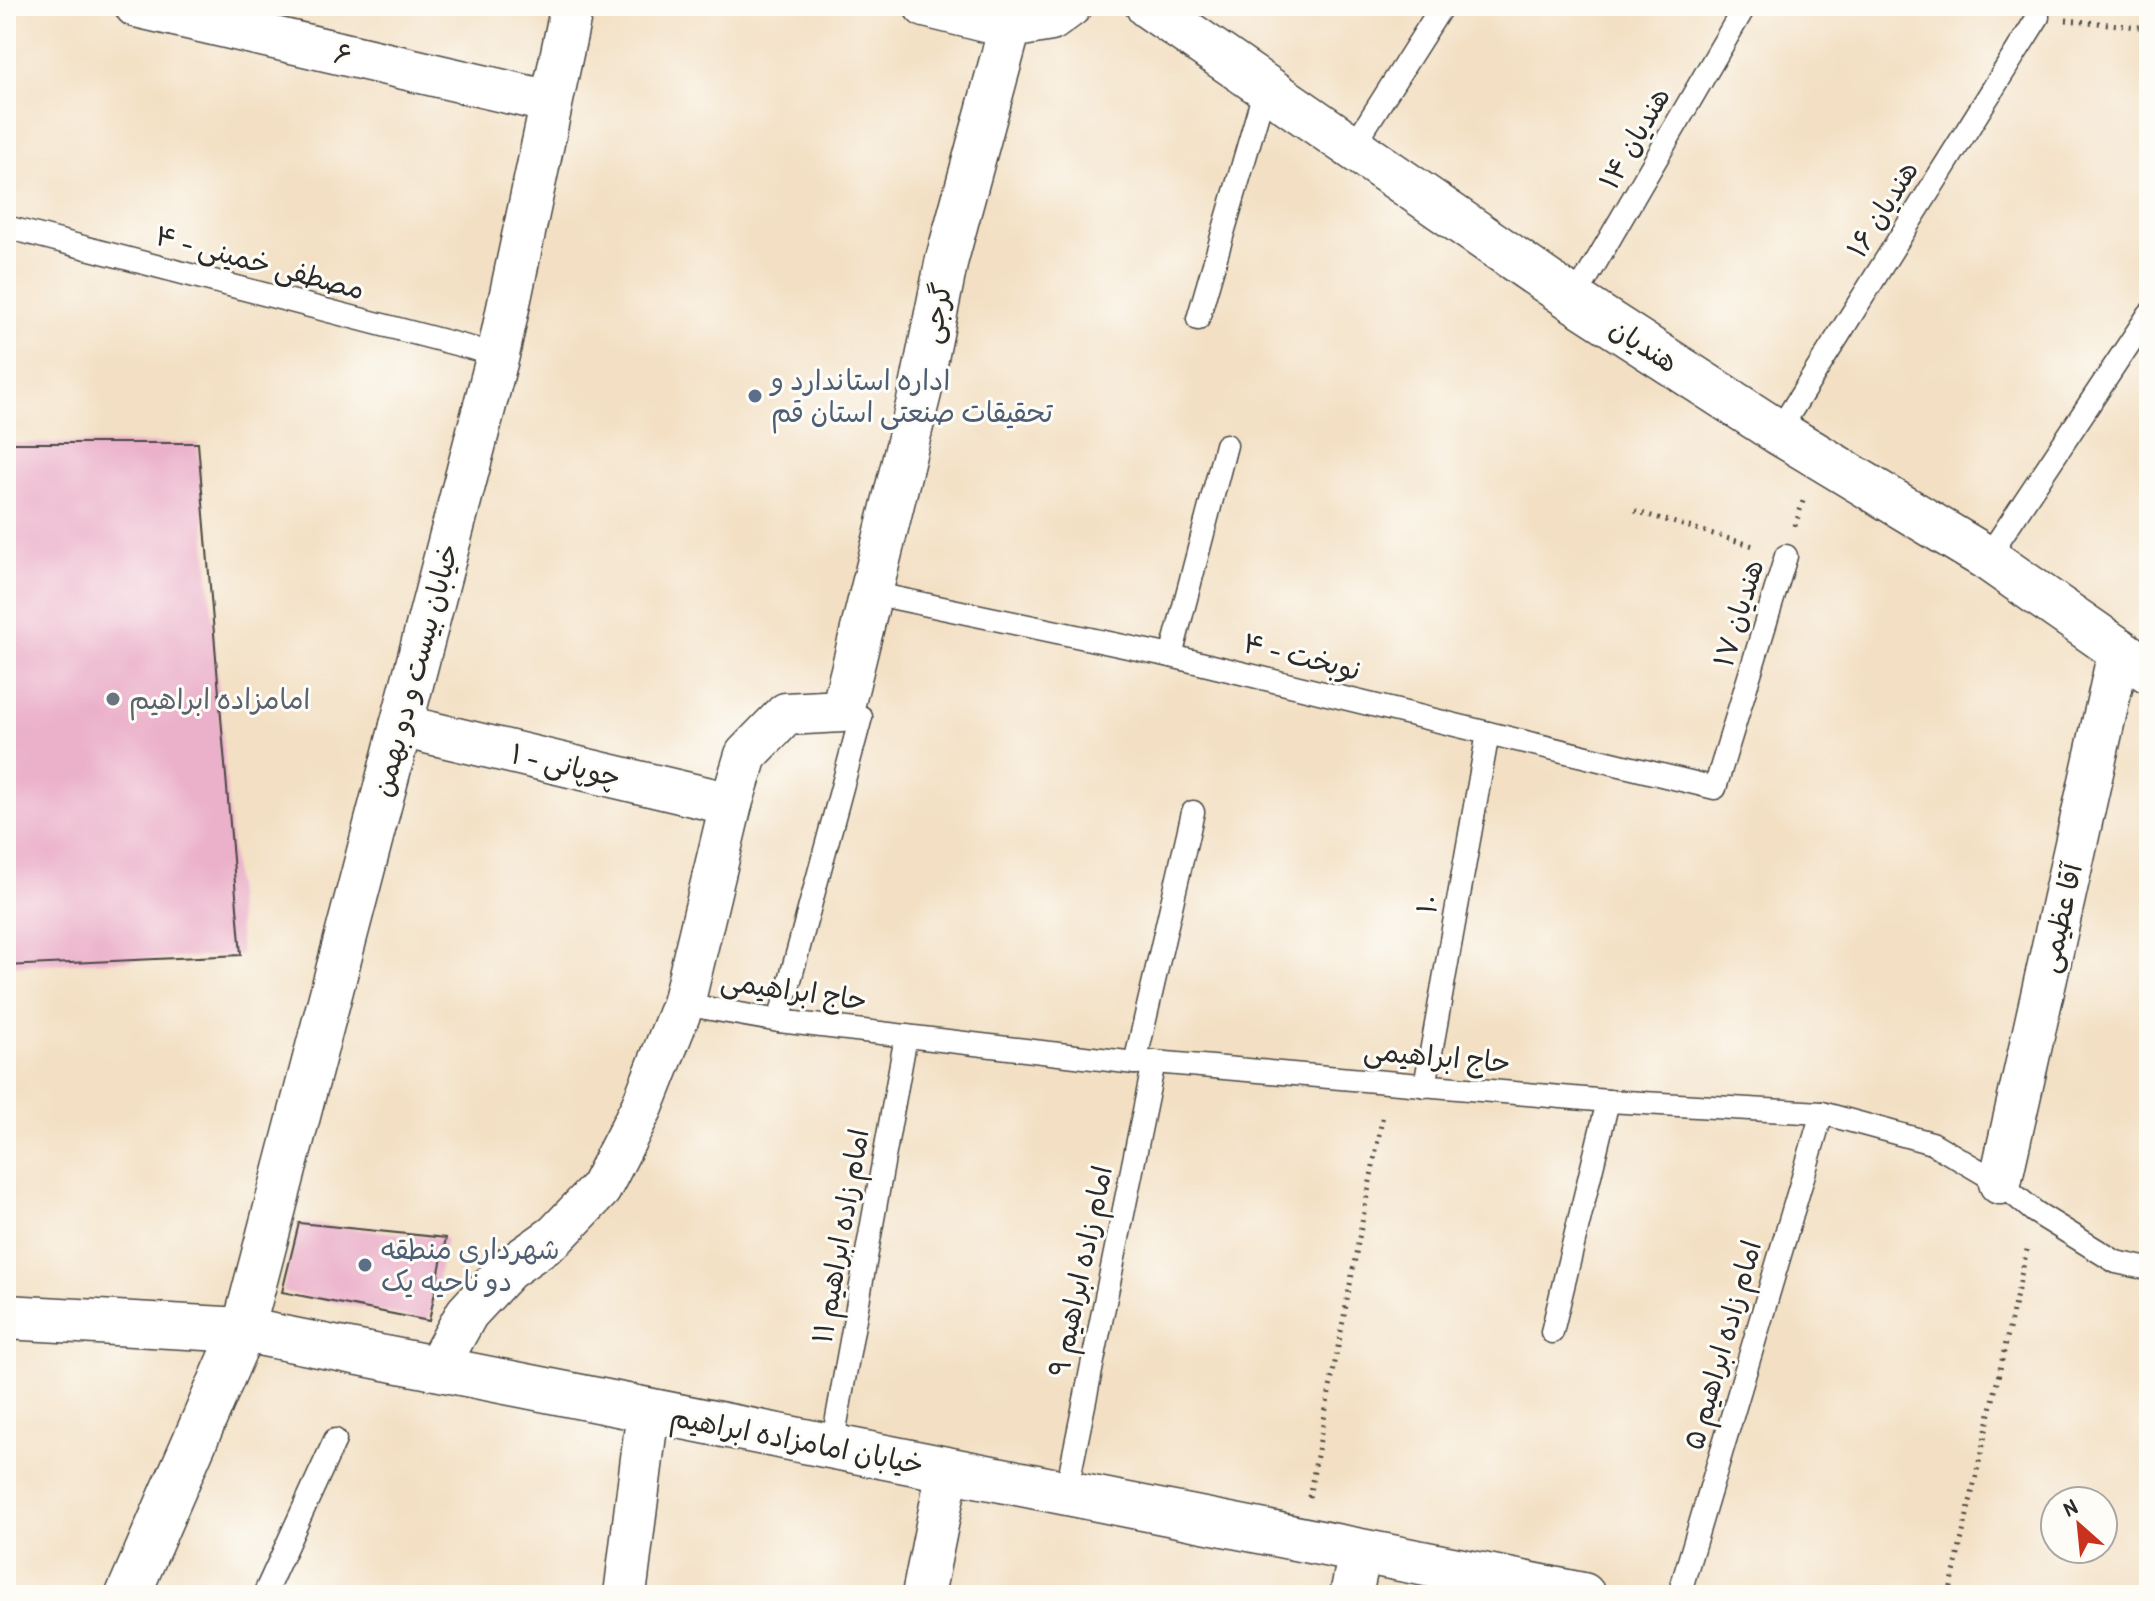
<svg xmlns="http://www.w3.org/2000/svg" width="2155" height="1601" viewBox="0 0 2155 1601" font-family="'Patrick Hand','Playpen Sans Arabic',sans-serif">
<rect width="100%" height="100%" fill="#fdfcf7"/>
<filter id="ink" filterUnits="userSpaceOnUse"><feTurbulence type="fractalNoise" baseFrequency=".0125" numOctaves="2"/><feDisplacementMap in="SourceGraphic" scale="16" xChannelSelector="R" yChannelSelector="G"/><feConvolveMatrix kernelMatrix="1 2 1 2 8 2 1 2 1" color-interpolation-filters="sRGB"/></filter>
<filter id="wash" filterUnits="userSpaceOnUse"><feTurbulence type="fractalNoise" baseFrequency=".006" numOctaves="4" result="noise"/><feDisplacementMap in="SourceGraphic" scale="32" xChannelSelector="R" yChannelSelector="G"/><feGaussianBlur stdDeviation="1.8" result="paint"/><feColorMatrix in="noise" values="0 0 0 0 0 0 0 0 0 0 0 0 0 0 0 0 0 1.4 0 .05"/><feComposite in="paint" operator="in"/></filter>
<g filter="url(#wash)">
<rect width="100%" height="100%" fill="#f3e0c4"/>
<g id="blocks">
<g fill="#ebb1ca">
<polygon points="6,443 198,443 241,955 6,966"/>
<polygon points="299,1223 446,1238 429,1321 282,1292"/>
</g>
</g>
</g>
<g filter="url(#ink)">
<use href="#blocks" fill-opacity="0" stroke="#494642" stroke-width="2"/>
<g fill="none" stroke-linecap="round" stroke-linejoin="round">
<defs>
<g id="service">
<polyline points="1352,148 1442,6"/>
<polyline points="6,227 498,355"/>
<polyline points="1574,300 1745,6"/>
<polyline points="1198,319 1266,85"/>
<polyline points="1778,432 2038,17"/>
<polyline points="1987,558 2149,314"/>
<polyline points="871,593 1171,656 1715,788 1786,556"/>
<polyline points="1171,656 1226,445"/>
<polyline points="683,1004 779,1021 1135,1063 1154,1062 1608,1101 1822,1113 1932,1143 2000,1183 2035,1212 2116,1262 2149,1269"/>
<polyline points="779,1021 861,717 842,711"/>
<polyline points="1135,1063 1193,812"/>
<polyline points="1425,1086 1488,733"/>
<polyline points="1552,1332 1608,1101"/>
<polyline points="832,1446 906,1036"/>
<polyline points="1066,1493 1154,1062"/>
<polyline points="264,1595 335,1440"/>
<polyline points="1679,1595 1822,1113"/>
</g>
<g id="minor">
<polyline points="136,6 551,102"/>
<polyline points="925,6 1010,27"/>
<polyline points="401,726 731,804"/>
<polyline points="2000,1183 2119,652"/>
<polyline points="243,1330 498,355 572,6"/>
<polyline points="436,1369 467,1313 508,1269 555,1236 600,1189 642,1107 683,1004 731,804 746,755 786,714 842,711 920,393 947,259 1010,27 1051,20 1070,6"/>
<polyline points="625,1595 648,1410"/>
<polyline points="923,1595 948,1470"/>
<polyline points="1351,1595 1360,1552"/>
</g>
<g id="tertiary">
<polyline points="1148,6 1574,300 1778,432 1987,558 2149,671"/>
<polyline points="128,1595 243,1330"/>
</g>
<polyline id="secondary" points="6,1317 243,1330 1583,1595"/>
</defs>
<use href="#service" stroke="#494642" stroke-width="25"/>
<use href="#minor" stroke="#494642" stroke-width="45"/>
<use href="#tertiary" stroke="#494642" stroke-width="47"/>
<use href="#secondary" stroke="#494642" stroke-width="47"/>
<g stroke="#494642" stroke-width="5" stroke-dasharray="2 6" stroke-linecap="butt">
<polyline points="1950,6 2005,13"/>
<polyline points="2066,20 2149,28"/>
<polyline points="1635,511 1757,547"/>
<polyline points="1795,526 1804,498"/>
<polyline points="1309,1497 1383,1114"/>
<polyline points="1949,1595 2028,1245"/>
</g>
<use href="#service" stroke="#fff" stroke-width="22"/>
<use href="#minor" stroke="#fff" stroke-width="42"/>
<use href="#tertiary" stroke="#fff" stroke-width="44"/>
<use href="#secondary" stroke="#fff" stroke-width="44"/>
</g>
</g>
<g fill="#5c6f8a" stroke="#fdfcf7" stroke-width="3">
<circle cx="755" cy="396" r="8"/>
<circle cx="365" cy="1265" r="8"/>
</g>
<circle fill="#6b7280" stroke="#fdfcf7" stroke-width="3" cx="113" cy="699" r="8"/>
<g text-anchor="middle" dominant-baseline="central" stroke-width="6" stroke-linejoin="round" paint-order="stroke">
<g font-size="28" fill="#2b2b2b" stroke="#fdfcf7">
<text transform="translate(343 54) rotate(13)">۶</text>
<text transform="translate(1634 138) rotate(-60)">هندیان ۱۴</text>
<text transform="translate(1882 209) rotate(-58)">هندیان ۱۶</text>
<text transform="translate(260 262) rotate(15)">۴ - مصطفی خمینی</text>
<text transform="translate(936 313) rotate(-78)">گرجی</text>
<text transform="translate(1644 345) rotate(33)">هندیان</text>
<text transform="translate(1738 613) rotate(-73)">هندیان ۱۷</text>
<text transform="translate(1302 656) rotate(14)">۴ - نوبخت</text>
<text transform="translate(415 670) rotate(-75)">خیابان بیست و دو بهمن</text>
<text transform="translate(566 765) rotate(13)">۱ - چوپانی</text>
<text transform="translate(1427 904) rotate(-80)">۱۰</text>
<text transform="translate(2060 918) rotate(-77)">آقا عظیمی</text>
<text transform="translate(794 990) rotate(8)">حاج ابراهیمی</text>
<text transform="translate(1437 1056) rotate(5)">حاج ابراهیمی</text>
<text transform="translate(840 1236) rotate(-80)">امام زاده ابراهیم ۱۱</text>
<text transform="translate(1080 1271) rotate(-78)">امام زاده ابراهيم ۹</text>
<text transform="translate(1722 1345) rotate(-74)">امام زاده ابراهیم ۵</text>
<text transform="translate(797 1440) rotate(11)">خیابان امامزاده ابراهیم</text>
</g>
<g font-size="28" fill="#4e5e75" stroke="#fdfcf7" text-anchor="start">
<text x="771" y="380">اداره استاندارد و<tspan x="771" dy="32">تحقیقات صنعتی استان قم</tspan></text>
<text x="381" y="1249">شهرداری منطقه<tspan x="381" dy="32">دو ناحیه یک</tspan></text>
</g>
<g font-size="28" fill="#5b616d" stroke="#fdfcf7" text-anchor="start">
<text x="129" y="699">امامزاده ابراهیم</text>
</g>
</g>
<rect width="2155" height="1601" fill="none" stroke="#fdfcf7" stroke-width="32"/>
<g transform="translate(2079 1525) rotate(333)"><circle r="38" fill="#fdfcf7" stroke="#a9a8a5" stroke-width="2"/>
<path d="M0-6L14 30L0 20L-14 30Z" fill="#c8321e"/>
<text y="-12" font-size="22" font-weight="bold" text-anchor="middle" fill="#2b2b2b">N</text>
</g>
</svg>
